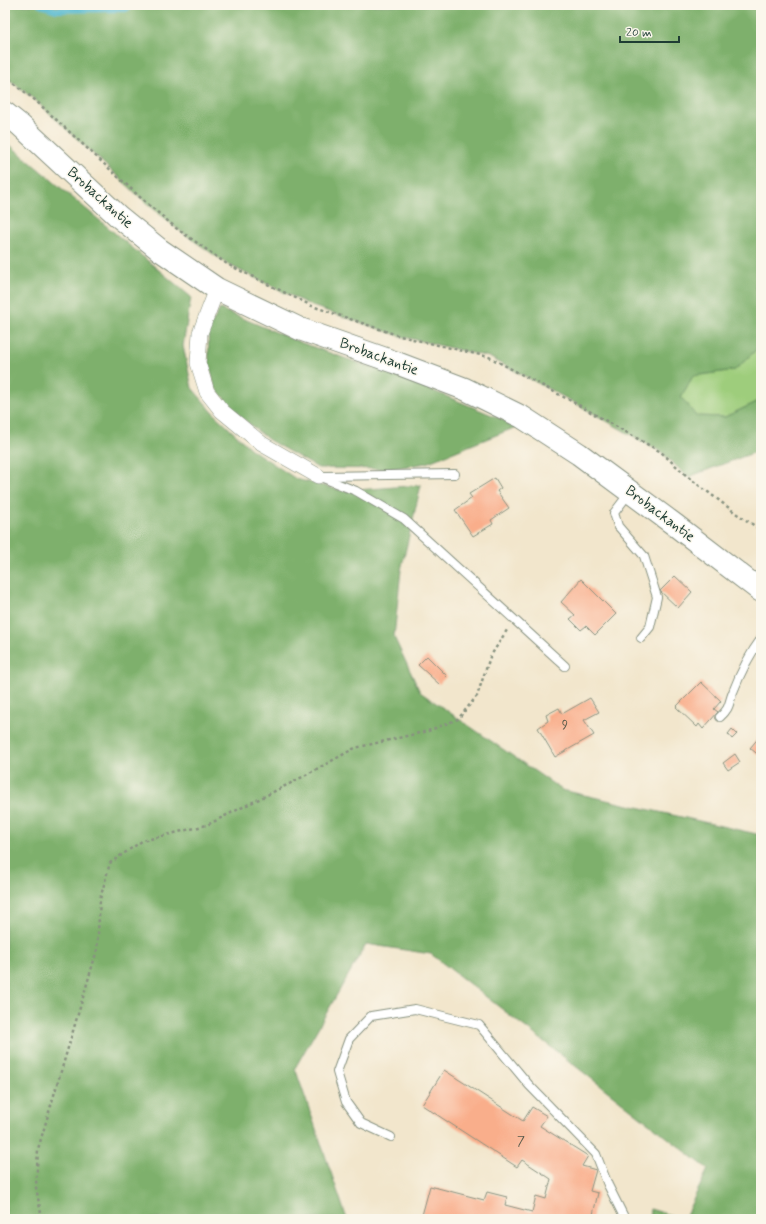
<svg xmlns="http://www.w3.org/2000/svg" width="766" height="1224" viewBox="0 0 766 1224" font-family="Mynerve,sans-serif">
<rect width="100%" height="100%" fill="#fbf7ec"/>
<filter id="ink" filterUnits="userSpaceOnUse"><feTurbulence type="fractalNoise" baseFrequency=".025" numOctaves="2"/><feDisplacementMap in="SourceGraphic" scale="8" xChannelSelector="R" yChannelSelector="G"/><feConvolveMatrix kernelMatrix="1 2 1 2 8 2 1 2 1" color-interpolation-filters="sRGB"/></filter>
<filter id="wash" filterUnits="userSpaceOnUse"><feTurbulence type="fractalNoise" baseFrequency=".012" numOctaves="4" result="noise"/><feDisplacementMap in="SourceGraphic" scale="16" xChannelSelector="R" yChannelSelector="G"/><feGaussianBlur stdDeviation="0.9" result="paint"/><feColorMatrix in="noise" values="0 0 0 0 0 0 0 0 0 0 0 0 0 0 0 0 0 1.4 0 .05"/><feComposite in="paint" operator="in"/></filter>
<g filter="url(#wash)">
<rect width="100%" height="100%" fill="#f2e6cc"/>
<g fill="#9ecd7c" stroke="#5e8558">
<polygon points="761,276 761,303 755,286"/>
<polygon points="761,345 761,400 725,417 695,416 681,397 693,376 735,370"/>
</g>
<g fill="#7eb06c" stroke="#4e7650">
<polygon points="5,5 761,5 761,276 755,286 761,303 761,345 735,370 693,376 681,397 696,416 725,417 761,400 761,450 688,477 661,452 575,403 489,357 400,336 312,306 227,264 176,228 142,199 35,100 5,76"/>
<polygon points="5,141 191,297 183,346 192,388 216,416 251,449 296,479 344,491 421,485 401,570 394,637 420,692 562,790 761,835 761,1219 649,1219 650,1209 684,1219 708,1169 431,954 366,944 295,1068 347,1219 5,1219"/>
<polygon points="220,309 302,343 409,381 519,426 426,463 390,469 318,468 269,440 242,418 215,388 209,362 208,330"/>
</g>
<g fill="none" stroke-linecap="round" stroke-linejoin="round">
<polyline stroke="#4eb6cd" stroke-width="6" points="40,5 56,10 126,9 131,5"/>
</g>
<g id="blocks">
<g fill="#f9ae8b">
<polygon points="495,478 501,488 497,491 509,508 491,520 493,524 473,536 455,510 472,498 469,494"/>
<polygon points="675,576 692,592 678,608 660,591"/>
<polygon points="581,579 616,614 595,635 586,626 581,630 570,619 575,615 561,602"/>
<polygon points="427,656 447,676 439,684 418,665"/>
<polygon points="701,682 721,701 714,709 718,712 703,729 699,724 697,727 676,707"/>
<polygon points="590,698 599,712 584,720 594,735 555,757 538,728 548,721 546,715 559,708 562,714"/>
<polygon points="732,729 737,734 732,739 728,734"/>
<polygon points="761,735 761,757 750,748"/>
<polygon points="735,754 740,762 728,770 723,763"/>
<polygon points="444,1070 523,1121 532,1107 547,1116 540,1126 588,1156 582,1166 596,1170 590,1191 598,1193 592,1219 421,1219 430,1186 484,1200 487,1192 507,1197 505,1205 532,1212 536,1196 546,1199 551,1179 522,1160 517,1167 422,1105"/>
</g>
</g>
</g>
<g filter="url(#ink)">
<use href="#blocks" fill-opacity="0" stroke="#889280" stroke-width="1"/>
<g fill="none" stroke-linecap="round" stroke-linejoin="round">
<defs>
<g id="lane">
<polyline points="318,476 356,491 404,519 565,666"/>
<polyline points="323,476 455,474"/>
<polyline points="630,492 614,513 618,526 644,556 657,597 650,627 641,638"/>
<path d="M720,717C731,707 728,704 733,692C740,674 749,655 761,639"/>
<polyline points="391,1137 361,1123 346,1102 337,1072 349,1039 371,1016 415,1009 479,1025 529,1085 596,1154 608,1185 625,1219"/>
</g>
<polyline id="street" points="217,289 200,333 198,363 207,392 222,411 262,444 318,476"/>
<polyline id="secondary" points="5,113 20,125 118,216 160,250 217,289 300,329 394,362 465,389 522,417 579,454 675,525 761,591"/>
</defs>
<use href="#lane" stroke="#889280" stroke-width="10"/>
<use href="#street" stroke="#889280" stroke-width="16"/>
<use href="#secondary" stroke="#889280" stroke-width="24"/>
<g stroke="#889280" stroke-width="2.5" stroke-dasharray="3 3" stroke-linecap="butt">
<polyline points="5,76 35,100 142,199 176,228 227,264 312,306 400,336 489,357 575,403 661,452 688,477 737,514 761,530"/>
<polyline points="42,1219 36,1187 38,1149 97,950 100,899 110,863 142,841 207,825 295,781 355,748 428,731 458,719 477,696 490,657 507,630"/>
</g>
<use href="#lane" stroke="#fff" stroke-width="8"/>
<use href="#street" stroke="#fff" stroke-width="15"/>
<use href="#secondary" stroke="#fff" stroke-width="22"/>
</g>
</g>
<g text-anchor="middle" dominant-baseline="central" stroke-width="3" stroke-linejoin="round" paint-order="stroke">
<g font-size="13" fill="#56594a">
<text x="565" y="725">9</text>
<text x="521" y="1141">7</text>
</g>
<g font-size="15" fill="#1f3d34" stroke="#fbf7ec">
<text transform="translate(100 198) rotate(42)">Brobackantie</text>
<text transform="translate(379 357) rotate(20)">Brobackantie</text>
<text transform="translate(660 514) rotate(37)">Brobackantie</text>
</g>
</g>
<rect width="766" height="1224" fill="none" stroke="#fbf7ec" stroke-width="20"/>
<path d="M620 36v6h59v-6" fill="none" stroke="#1f3d34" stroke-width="2"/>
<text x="626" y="36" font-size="12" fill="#1f3d34" stroke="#fbf7ec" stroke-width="3" paint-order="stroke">20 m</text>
</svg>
